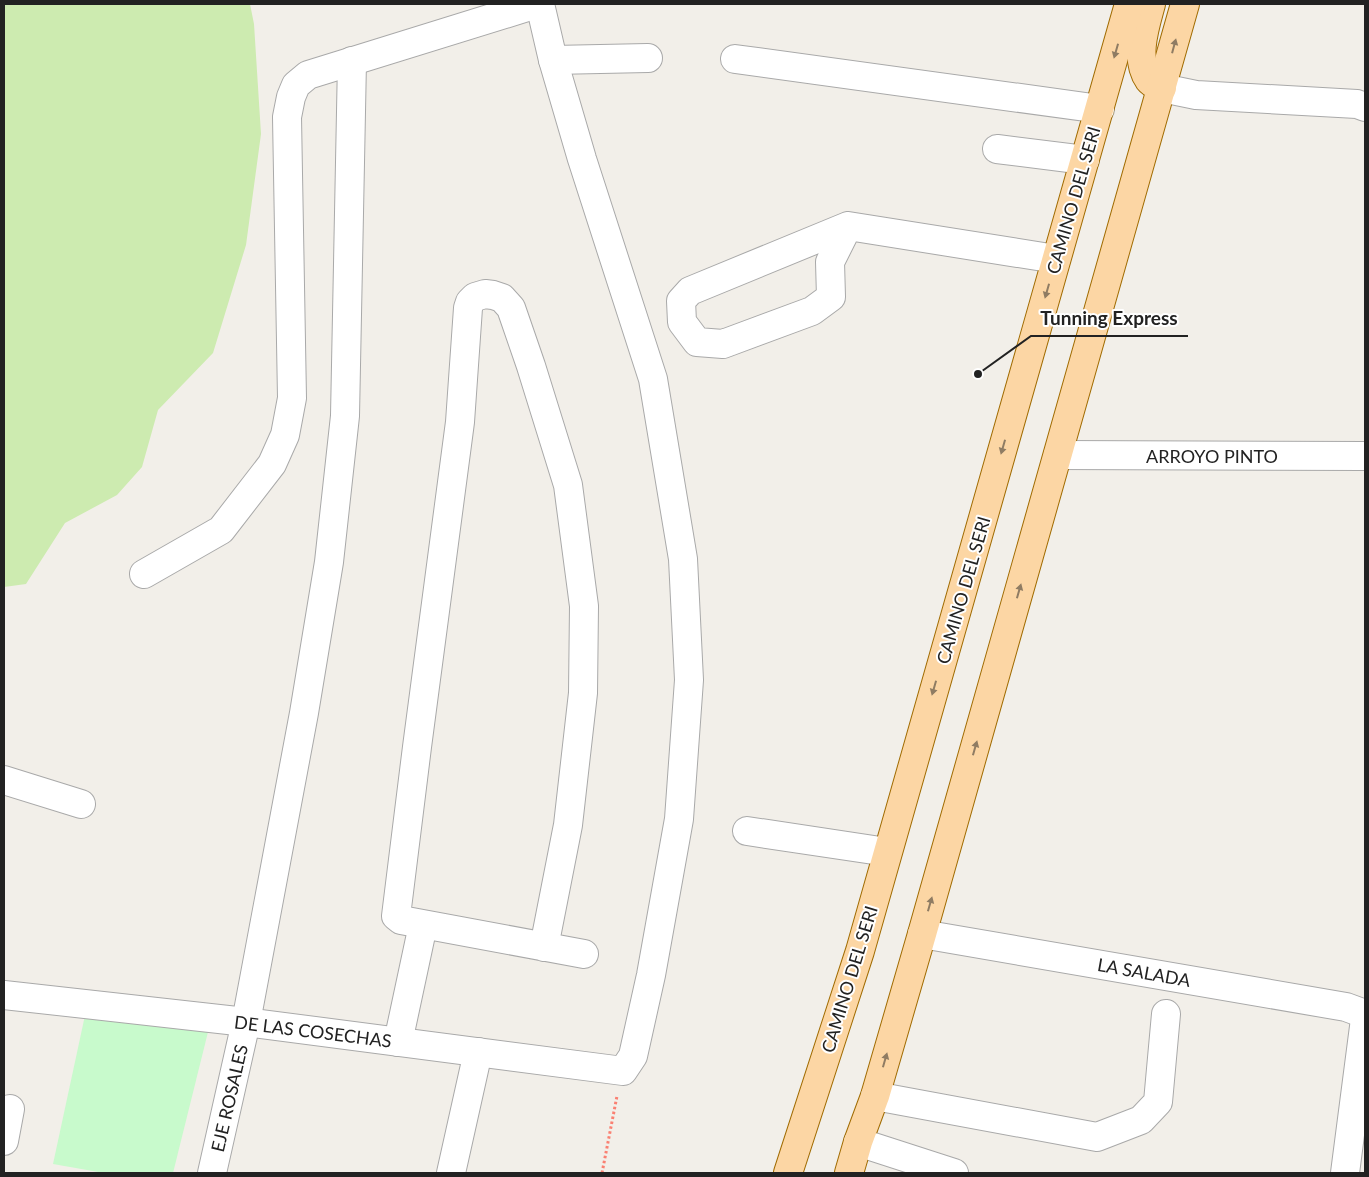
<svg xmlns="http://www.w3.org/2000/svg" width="1369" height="1177" viewBox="0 0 1369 1177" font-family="Lato,sans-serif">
<rect width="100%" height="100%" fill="#f2efe9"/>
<polygon fill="#cdebb0" points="4,4 250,4 254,24 261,134 246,245 213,353 158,410 142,467 117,495 65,523 26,584 4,587"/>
<polygon fill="#c8facc" points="87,1006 210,1024 173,1173 104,1173 53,1164"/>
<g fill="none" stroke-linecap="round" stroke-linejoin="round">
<defs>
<g id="minor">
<polyline points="735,59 1100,109"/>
<polyline points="553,60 648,58"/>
<polyline points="1162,88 1196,95 1357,104 1365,107"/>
<polyline points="997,149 1085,160"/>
<polyline points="848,226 830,262 831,297 812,311 723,344 697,342 682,322 681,301 690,291 848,226 1056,259"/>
<polyline points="1058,455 1365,456"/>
<polyline points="144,574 221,530 272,464 285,435 292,398 287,117 291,97 296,85 308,75 537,4"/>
<polyline points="4,780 81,804"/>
<polyline points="747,831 887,852"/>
<polyline points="922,934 1346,1007 1365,1014"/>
<polyline points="544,947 568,825 583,693 584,606 568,485 531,366 511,308 502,298 493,295 485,294 475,297 470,302 468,308 460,422 417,747 396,916 401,920 584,954"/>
<polyline points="4,995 246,1022 623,1071 633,1056 651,975 679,819 689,680 683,559 653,379 582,159 553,60 540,4"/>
<polyline points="398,1042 423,925"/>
<polyline points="875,1096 1097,1137 1141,1120 1158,1102 1166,1014"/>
<polyline points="4,1141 10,1109"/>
<polyline points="858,1142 954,1173"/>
<polyline points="212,1173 246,1022 304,713 329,562 345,416 352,61"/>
<polyline points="451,1173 478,1052"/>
<polyline points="1345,1173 1365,1019"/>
</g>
<g id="major">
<path d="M1151,4C1145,26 1134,59 1149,80C1152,84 1158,86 1162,88"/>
<polyline points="788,1173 860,951 1129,4"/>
<polyline points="849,1173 858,1142 875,1096 922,934 1185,4"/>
</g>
</defs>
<use href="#minor" stroke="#a9a9a9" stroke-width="30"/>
<use href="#major" stroke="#a06b00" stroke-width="30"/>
<polyline stroke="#fa8072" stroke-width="3" stroke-dasharray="2.5 2.5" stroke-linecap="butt" points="602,1173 617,1096"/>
<use href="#minor" stroke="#fff" stroke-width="28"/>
<use href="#major" stroke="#fcd6a4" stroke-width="28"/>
</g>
<defs><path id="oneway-solid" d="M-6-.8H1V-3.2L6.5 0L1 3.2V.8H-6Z" transform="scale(1.25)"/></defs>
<g fill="#8f7c63">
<use href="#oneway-solid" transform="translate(1174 46) rotate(-75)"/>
<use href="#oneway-solid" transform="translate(1116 51) rotate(106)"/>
<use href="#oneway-solid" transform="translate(1047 291) rotate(106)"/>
<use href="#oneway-solid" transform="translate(1003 447) rotate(106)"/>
<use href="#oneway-solid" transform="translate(1019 591) rotate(-74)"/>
<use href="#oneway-solid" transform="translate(934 688) rotate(106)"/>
<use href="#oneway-solid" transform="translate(975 748) rotate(-74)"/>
<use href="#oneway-solid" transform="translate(930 904) rotate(-74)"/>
<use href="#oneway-solid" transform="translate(885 1060) rotate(-74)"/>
</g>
<g text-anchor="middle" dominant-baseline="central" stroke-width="4" stroke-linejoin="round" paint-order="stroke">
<g font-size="18" fill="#222" stroke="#fff">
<text transform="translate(1073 200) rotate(-74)">CAMINO DEL SERI</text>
<text x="1212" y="456">ARROYO PINTO</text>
<text transform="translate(963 590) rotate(-74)">CAMINO DEL SERI</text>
<text transform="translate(1144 972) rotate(10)">LA SALADA</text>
<text transform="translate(849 979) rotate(-73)">CAMINO DEL SERI</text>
<text transform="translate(313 1031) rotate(7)">DE LAS COSECHAS</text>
<text transform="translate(229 1098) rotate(-77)">EJE ROSALES</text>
</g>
</g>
<path fill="none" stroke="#222" stroke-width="2" d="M978 374L1031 336H1188"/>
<circle fill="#222" stroke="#fff" stroke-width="2" cx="978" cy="374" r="5"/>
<g font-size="19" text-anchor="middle" font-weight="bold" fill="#222" stroke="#fff" stroke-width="4" stroke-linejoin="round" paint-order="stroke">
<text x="1109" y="325">Tunning Express</text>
</g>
<rect width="1369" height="1177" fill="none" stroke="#222222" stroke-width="10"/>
</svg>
